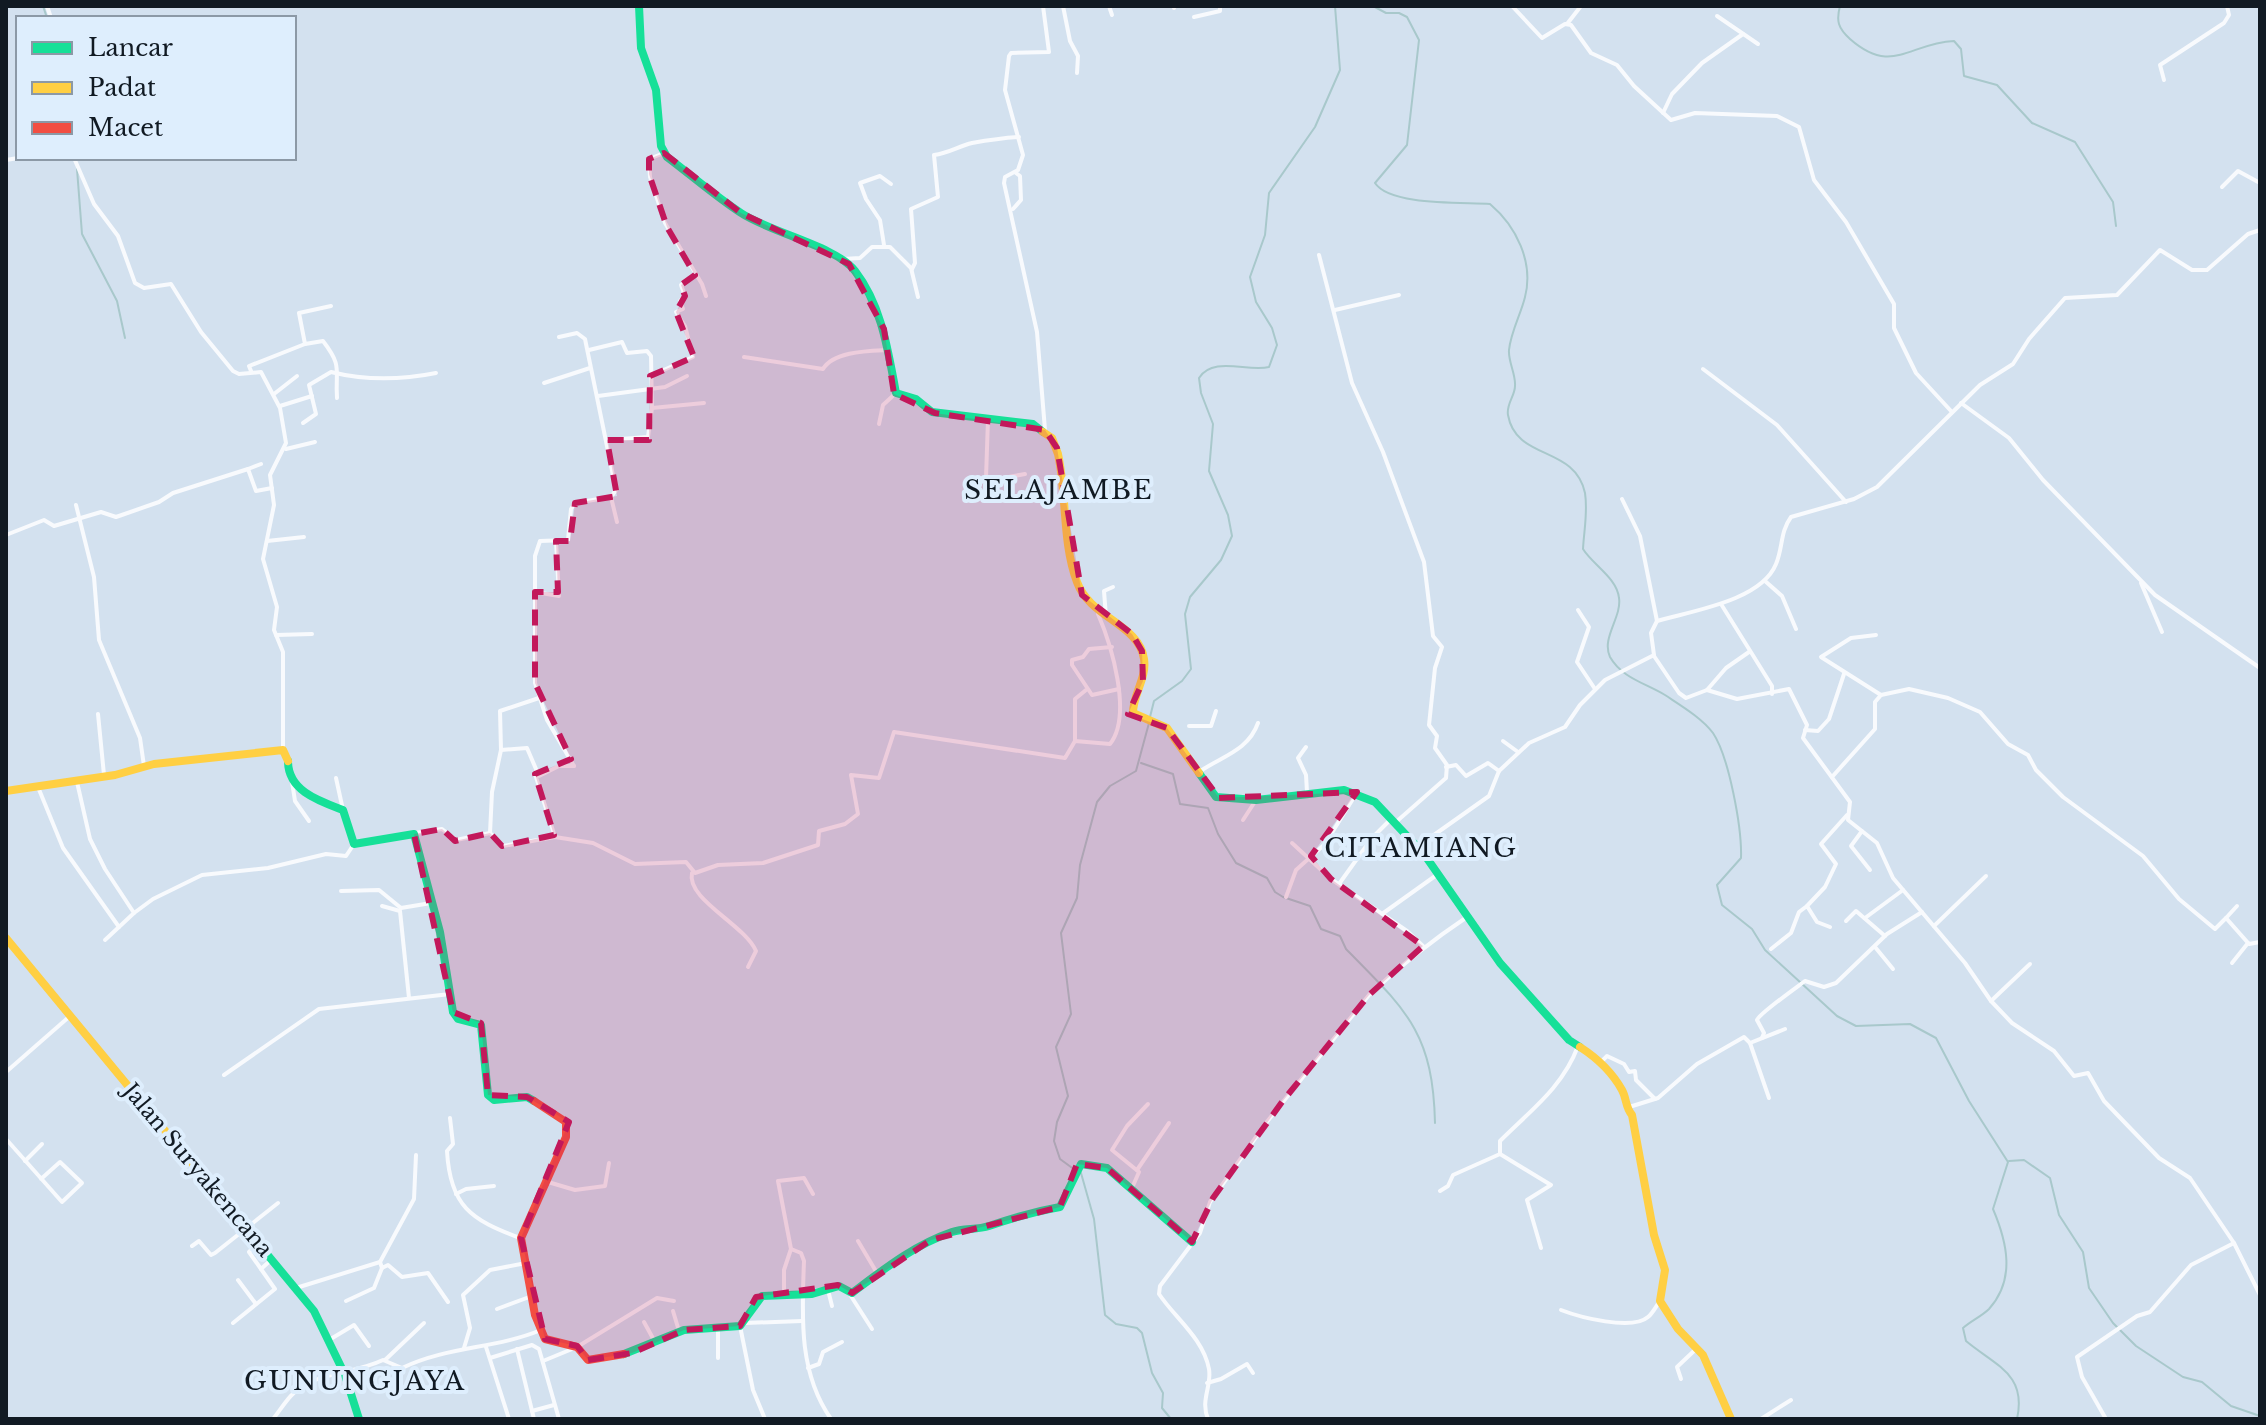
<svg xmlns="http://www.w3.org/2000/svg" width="2266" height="1425" viewBox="0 0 2266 1425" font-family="'Libre Baskerville',serif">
<rect width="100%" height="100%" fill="#d3e1ef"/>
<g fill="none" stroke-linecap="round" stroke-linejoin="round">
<g stroke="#a8c8cb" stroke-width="2">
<polyline points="43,6 47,18"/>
<path d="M1373,6L1386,13H1399L1407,17L1419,40L1407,145L1375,183C1390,206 1463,202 1490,204C1516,226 1534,262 1525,297C1521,314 1511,331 1509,350C1508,362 1516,374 1515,386C1515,396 1506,404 1508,415C1516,461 1575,445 1585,493C1588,512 1584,530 1583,549C1593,565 1617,578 1619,598C1622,617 1601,638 1610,657C1622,678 1645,683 1665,695C1680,705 1702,718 1713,733C1729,757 1742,828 1741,858L1717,885L1722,905L1752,929L1765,950L1837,1016L1856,1026L1910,1024L1936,1038L1969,1101L2008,1162L1993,1209C2007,1242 2016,1279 1989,1309C1982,1316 1971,1321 1963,1328L1966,1341C1996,1366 2027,1374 2017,1419"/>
<path d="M1840,6C1836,21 1838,28 1850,39C1892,76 1909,43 1954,41L1961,49L1964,76L1997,85L2032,123L2075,142L2113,202L2116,226"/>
<polyline points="77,169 82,234 117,301 125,338"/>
<path d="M1150,717L1154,701L1182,681L1191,669L1185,614L1190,597L1221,560L1232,536L1228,515L1209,471L1213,424L1201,393L1199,378C1213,356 1247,372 1269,367L1277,345L1272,328L1256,302L1250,277L1265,235L1269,193L1315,127L1340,70L1335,6"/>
<path d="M1141,763L1173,774L1180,804L1208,808L1218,834L1236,863L1267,878L1275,892L1283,897L1310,906L1321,929L1340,936L1346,949C1406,1010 1433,1032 1435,1123"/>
<polyline points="2009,1161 2024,1160 2050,1178 2059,1215 2083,1252 2089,1288 2113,1323 2136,1346 2183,1377 2202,1382 2231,1406 2260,1416"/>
<polyline points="1075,1170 1060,1159 1054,1141 1057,1122 1068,1096 1056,1047 1071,1014 1061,933 1077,898 1080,865 1097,802 1110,786 1136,771 1149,723"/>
<polyline points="1081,1173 1094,1219 1105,1315 1116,1324 1137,1328 1142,1333 1152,1373 1163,1393 1162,1408 1171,1419"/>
</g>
<g stroke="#f8fafd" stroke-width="4">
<polyline points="47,6 51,18"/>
<polyline points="1043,6 1049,52 1011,53 1009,56 1005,90 1023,155 1018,170 1005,177 1004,183 1037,332 1045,430"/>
<polyline points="1063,6 1070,41 1078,56 1077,73"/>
<polyline points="1109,6 1112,15"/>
<polyline points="1174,6 1174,8"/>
<polyline points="1485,6 1503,6"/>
<polyline points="1512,6 1542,38 1565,24 1571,25 1591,53 1617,65 1634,86 1671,120 1695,113 1777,116 1799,127 1814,180 1846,222 1894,304 1894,328 1916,373 1951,411"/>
<polyline points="1717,16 1758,44"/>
<polyline points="1194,17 1220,11 1220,6"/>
<polyline points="1567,24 1581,6"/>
<polyline points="2164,80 2160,65 2224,23 2229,15 2227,6"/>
<polyline points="1663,113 1672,94 1702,63 1743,34"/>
<polyline points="664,153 649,159 650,177 665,223 702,284 706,296"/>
<polyline points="74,158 94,204 118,236 135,283 144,288 171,284 201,332 233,371 239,374 261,372 280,408 286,443 270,475 274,505 263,559 277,607 274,630 283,652 283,750"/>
<polyline points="6,160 18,158"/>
<polyline points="2222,187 2238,171 2260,183"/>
<polyline points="1013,209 1021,200 1020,176 1016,173"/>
<polyline points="884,245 880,220 866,199 860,183 880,176 891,184"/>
<polyline points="1319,255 1352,383 1383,452 1424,562 1433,636 1442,647 1435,668 1429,725 1437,736 1435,748 1447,765 1446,778 1396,822"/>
<polyline points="843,259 860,258 872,247 890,247 911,268 918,297"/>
<path d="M912,269L915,263L911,209L938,197L934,155C949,153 959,146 972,143C989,140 1003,138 1019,137"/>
<polyline points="1335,310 1399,295"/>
<polyline points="559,337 577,333 585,339 616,490 611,497 575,503 571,509 568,540 540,541 535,556 535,683 547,720 574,766"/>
<path d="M305,344L323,341C343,367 335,369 337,398"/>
<polyline points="589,350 622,342 627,353 647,351 651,356 652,408 648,437 607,440"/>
<path d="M744,357L823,369C834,351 869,351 888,350"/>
<polyline points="1703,369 1777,425 1846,502"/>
<polyline points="251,371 249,366 305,344 299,313 331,306"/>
<polyline points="650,376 693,357 685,326 676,312 683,309 680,301 685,296 681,285 696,275"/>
<polyline points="544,383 590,368"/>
<polyline points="274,394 297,376"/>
<polyline points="598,396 665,387 687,376"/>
<polyline points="1961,403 2009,438 2043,480 2155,595 2260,668"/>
<polyline points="280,406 312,396"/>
<polyline points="652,408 704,403"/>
<polyline points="988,419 986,478 992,480 1025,474"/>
<path d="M303,423L316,414L309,385L331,372C367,381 401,380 436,373"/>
<polyline points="879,424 883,405 896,393"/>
<polyline points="286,449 315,442"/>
<polyline points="248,469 261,464"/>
<polyline points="611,497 617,522"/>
<polyline points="1622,499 1640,536 1657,621"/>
<polyline points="76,505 94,577 99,640 140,738 144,766"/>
<polyline points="6,535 44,520 54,526 101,512 116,517 159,502 173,493 248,469 256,491 272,488"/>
<polyline points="267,541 304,537"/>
<polyline points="1765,581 1782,596 1796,629"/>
<polyline points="2141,583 2162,632"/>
<polyline points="535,592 559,596 556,541"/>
<polyline points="1721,604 1772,686 1772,694"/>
<polyline points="1578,610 1589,627 1577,662 1595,689"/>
<polyline points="1106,617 1104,591 1113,587"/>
<polyline points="276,635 312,634"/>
<polyline points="1876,635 1851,638 1821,657 1881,695"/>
<polyline points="1112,647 1089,649 1083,657 1072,660 1072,665 1092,695 1119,689"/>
<polyline points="1654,656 1679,693 1686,698 1707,690 1737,699 1789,689 1807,725 1803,738 1850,802 1848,820 1877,843 1893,878 1965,963 1991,1001 2012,1023 2054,1051 2074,1076 2088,1073 2104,1101 2159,1158 2190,1178 2234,1243 2260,1295"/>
<polyline points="1707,690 1726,668 1749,652"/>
<polyline points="98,714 104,775"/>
<polyline points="1189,726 1211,726 1216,711"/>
<polyline points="1805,730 1818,731 1829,719 1844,674"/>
<polyline points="1075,741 1075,699 1086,690"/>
<polyline points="1503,741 1518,752"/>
<polyline points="1306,747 1298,758 1306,775 1307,792"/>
<polyline points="501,750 527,748 539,776 559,766 574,766"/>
<polyline points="1446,767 1456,765 1466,776 1488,763 1499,771"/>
<path d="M1199,772C1222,756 1248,751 1258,723"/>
<polyline points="535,774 555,837"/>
<polyline points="1832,777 1875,729 1875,702 1881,695 1909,689 1948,698 1980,712 2008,744 2028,755 2036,770 2063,797 2143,856 2179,899 2215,929 2226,918 2249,944 2260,942"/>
<polyline points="336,778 343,810"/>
<polyline points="77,782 90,839 105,869 134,913 105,940"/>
<polyline points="292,782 295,801 309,821"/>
<polyline points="38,787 63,848 119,927"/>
<polyline points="1243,820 1256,800"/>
<polyline points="1862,831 1851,846 1870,870"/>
<polyline points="415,833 442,829 456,840 490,833"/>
<path d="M490,833L503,846L555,837L593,843L635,864L686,862L695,873L718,865L763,863L818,845L819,831L845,824L858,814L851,775L879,778L894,732L1065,758L1075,741L1110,744C1133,715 1111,644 1098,614"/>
<polyline points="490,833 492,792 501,750 500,711 539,698"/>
<polyline points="1292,843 1331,879 1407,931 1423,946"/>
<path d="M1417,847L1489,796L1499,771L1529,743L1565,727L1580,705L1605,680L1654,655L1651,633L1657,621C1691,611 1761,601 1776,564C1783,548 1780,532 1791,517L1854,499L1877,487L1980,385L2013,364L2029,339L2065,298L2117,295L2160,250L2192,270H2207L2248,234L2260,230"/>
<path d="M692,873C686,899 745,925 756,951L748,967"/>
<polyline points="1339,884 1372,838 1391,819"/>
<polyline points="341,891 379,890 401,908 431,903"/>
<polyline points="1286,897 1296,870 1325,844 1356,794"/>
<polyline points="382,906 400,911 409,998"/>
<polyline points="1807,906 1825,887 1836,864 1821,844 1847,815"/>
<polyline points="134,913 153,899 202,875 268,868 326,854 346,856 354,844"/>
<polyline points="1382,914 1438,874"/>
<polyline points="1865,918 1903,890"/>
<polyline points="2226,918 2237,906"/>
<polyline points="1846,921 1856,911 1885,936"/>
<polyline points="1934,926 1986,876"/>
<polyline points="1875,947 1893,969"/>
<polyline points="1771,949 1791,933 1799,912 1807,906 1817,922 1830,927"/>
<polyline points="2232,963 2248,943"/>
<polyline points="1991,1001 2030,964"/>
<path d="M1762,1038L1764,1033L1757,1020C1759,1014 1797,987 1805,981L1824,987L1836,983L1887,934L1922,912"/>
<polyline points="1750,1043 1769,1098"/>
<polyline points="1601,1062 1607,1056 1624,1064 1629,1072 1635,1071 1636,1080 1655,1099"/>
<polyline points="6,1072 70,1016"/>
<polyline points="224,1075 319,1009 450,994"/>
<polyline points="1626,1108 1658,1098 1697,1064 1744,1037 1750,1043 1785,1029"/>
<path d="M450,1118L453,1144L447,1151C450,1206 471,1220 520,1238"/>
<polyline points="6,1139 62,1202 82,1183 60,1162 41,1179"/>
<polyline points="1500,1154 1551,1185 1527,1200 1541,1248"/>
<polyline points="25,1161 42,1144"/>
<polyline points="1137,1170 1169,1123"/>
<polyline points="548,1182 575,1190 605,1186 609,1163"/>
<polyline points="1132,1188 1139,1172 1112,1150 1127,1126 1148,1104"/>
<path d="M1440,1191L1448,1186L1453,1175L1500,1154V1141C1530,1111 1563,1087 1578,1046"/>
<polyline points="456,1194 466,1189 494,1186"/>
<polyline points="858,1241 877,1273"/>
<polyline points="257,1244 249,1252 261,1269"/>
<polyline points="192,1246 199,1241 211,1255 215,1253 278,1203"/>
<path d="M791,1249L801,1253L804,1261C802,1315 798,1372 831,1419"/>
<polyline points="380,1262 382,1268 388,1265 402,1277 428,1273 448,1302"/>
<polyline points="238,1280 256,1304"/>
<polyline points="296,1288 380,1262 414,1199 416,1155"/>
<polyline points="828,1290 832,1306"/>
<polyline points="849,1293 872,1329"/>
<polyline points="784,1294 784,1270 791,1249 778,1181 804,1178 813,1194"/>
<polyline points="346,1301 374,1288 382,1268"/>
<polyline points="497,1309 532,1296"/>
<path d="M1561,1310C1579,1317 1632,1331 1648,1317C1653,1313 1656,1306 1660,1301"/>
<polyline points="673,1311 679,1331"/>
<polyline points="644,1322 655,1342"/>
<polyline points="233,1323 275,1289 261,1269 272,1259"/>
<polyline points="745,1323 802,1321"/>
<polyline points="740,1326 753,1390 765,1419"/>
<polyline points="718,1329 718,1358"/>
<polyline points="329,1340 354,1325 369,1346"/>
<polyline points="486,1347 509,1419"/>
<polyline points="464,1348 470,1328 463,1295 490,1270 526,1263"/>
<polyline points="517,1349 534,1419"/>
<polyline points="490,1358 532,1345 539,1349 559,1419"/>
<polyline points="385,1360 424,1323"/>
<polyline points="543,1361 577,1347 657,1298 674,1301"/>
<polyline points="808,1368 819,1364 823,1352 842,1342"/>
<polyline points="1681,1379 1677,1367 1696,1349"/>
<polyline points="1207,1383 1221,1379 1247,1364 1253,1373"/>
<polyline points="532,1411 554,1405"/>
<path d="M273,1419C282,1408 290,1393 303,1386C324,1373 358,1372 383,1360L402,1368C448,1346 495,1349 541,1330"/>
<path d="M1208,1419C1200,1400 1212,1386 1209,1369C1203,1338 1175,1318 1159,1294L1160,1286L1200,1233L1210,1202L1266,1123L1369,995C1400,966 1431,941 1467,917"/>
<polyline points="1761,1419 1791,1400"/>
<polyline points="2106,1419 2082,1377 2077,1357 2137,1316 2150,1312 2191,1265 2234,1243"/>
</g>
<g stroke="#16e098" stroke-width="8">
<path d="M639,6L641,48L656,90L661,146L667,157C691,175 715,196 741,213C771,233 836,246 855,271C882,306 888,351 896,393L916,399L932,412L1033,424L1043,432"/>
<path d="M288,761C288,791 319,801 343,810L354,844L414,834L440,932L453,1012L458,1019L481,1025L488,1095L494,1100L527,1097L534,1101"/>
<polyline points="1199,773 1216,797 1256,800 1344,790 1375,802 1424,854 1500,963 1569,1040 1580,1047"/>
<polyline points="209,1184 314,1311 345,1375 359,1419"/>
<path d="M624,1354L684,1330L740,1326L762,1296L812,1294L839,1286L852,1293C884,1269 914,1245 952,1232C964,1228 977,1230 989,1226C1015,1217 1032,1212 1060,1207L1081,1164L1107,1168L1192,1242"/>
</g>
<g stroke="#ffcf43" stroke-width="8">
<path d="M1043,432L1052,438L1058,454C1067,495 1062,542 1077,582C1090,618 1139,624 1144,659C1147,678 1133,694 1133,713L1167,728L1199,773"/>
<polyline points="6,791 115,775 154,764 283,750 288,761"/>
<polyline points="6,938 209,1184"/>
<path d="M1580,1047C1597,1058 1612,1072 1622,1090C1627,1099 1625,1107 1632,1115L1654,1235L1665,1270L1660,1301L1678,1329L1703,1355L1731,1419"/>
</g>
<polyline stroke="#f24e42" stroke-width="8" points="534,1101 566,1122 566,1137 521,1238 535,1315 545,1339 577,1347 588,1360 624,1354"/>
</g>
<path fill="#c2185b" fill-opacity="0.2" stroke="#c2185b" stroke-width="6" stroke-dasharray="16 10" stroke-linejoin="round" d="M664,153L741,213L849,264L884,329L894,394L935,413L1045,430L1057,448L1082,595L1132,634L1142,651L1143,681L1128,714L1167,728L1219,798L1357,792L1311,856L1331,879L1423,946L1369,995L1282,1102L1213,1198L1192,1242L1107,1168L1077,1164L1060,1207L931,1240L852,1293L838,1285L756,1297L740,1326L684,1330L632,1353L588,1360L577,1346L545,1339L521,1238L569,1122L527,1097L488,1095L481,1023L453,1012L414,834L442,829L455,841L490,833L502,846L554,835L535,774L571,759L535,683V592H558L556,541H570L575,503L617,496L607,440H649L650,376L694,357L676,312L685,296L681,285L695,275L667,227L649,174V159Z"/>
<g text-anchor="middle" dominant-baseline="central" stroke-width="8" stroke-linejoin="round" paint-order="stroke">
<g font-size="22" fill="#111a23" stroke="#deeefd">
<text transform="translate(198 1170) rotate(50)">Jalan Suryakencana</text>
</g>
<g font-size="26" letter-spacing="2" fill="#111a23" stroke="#deeefd">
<text x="1059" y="490">SELAJAMBE</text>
<text x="1421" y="848">CITAMIANG</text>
<text x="355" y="1381">GUNUNGJAYA</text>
</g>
</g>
<rect width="2266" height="1425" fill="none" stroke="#111a23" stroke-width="16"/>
<rect x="16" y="16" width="280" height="144" fill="#deeefd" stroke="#8c99a6" stroke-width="2"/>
<rect x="32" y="42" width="40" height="12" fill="#16e098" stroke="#8c99a6" stroke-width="2"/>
<text x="88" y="56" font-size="24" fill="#111a23">Lancar</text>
<rect x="32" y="82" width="40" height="12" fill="#ffcf43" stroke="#8c99a6" stroke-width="2"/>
<text x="88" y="96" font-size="24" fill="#111a23">Padat</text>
<rect x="32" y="122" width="40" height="12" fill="#f24e42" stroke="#8c99a6" stroke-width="2"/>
<text x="88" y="136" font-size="24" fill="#111a23">Macet</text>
</svg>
